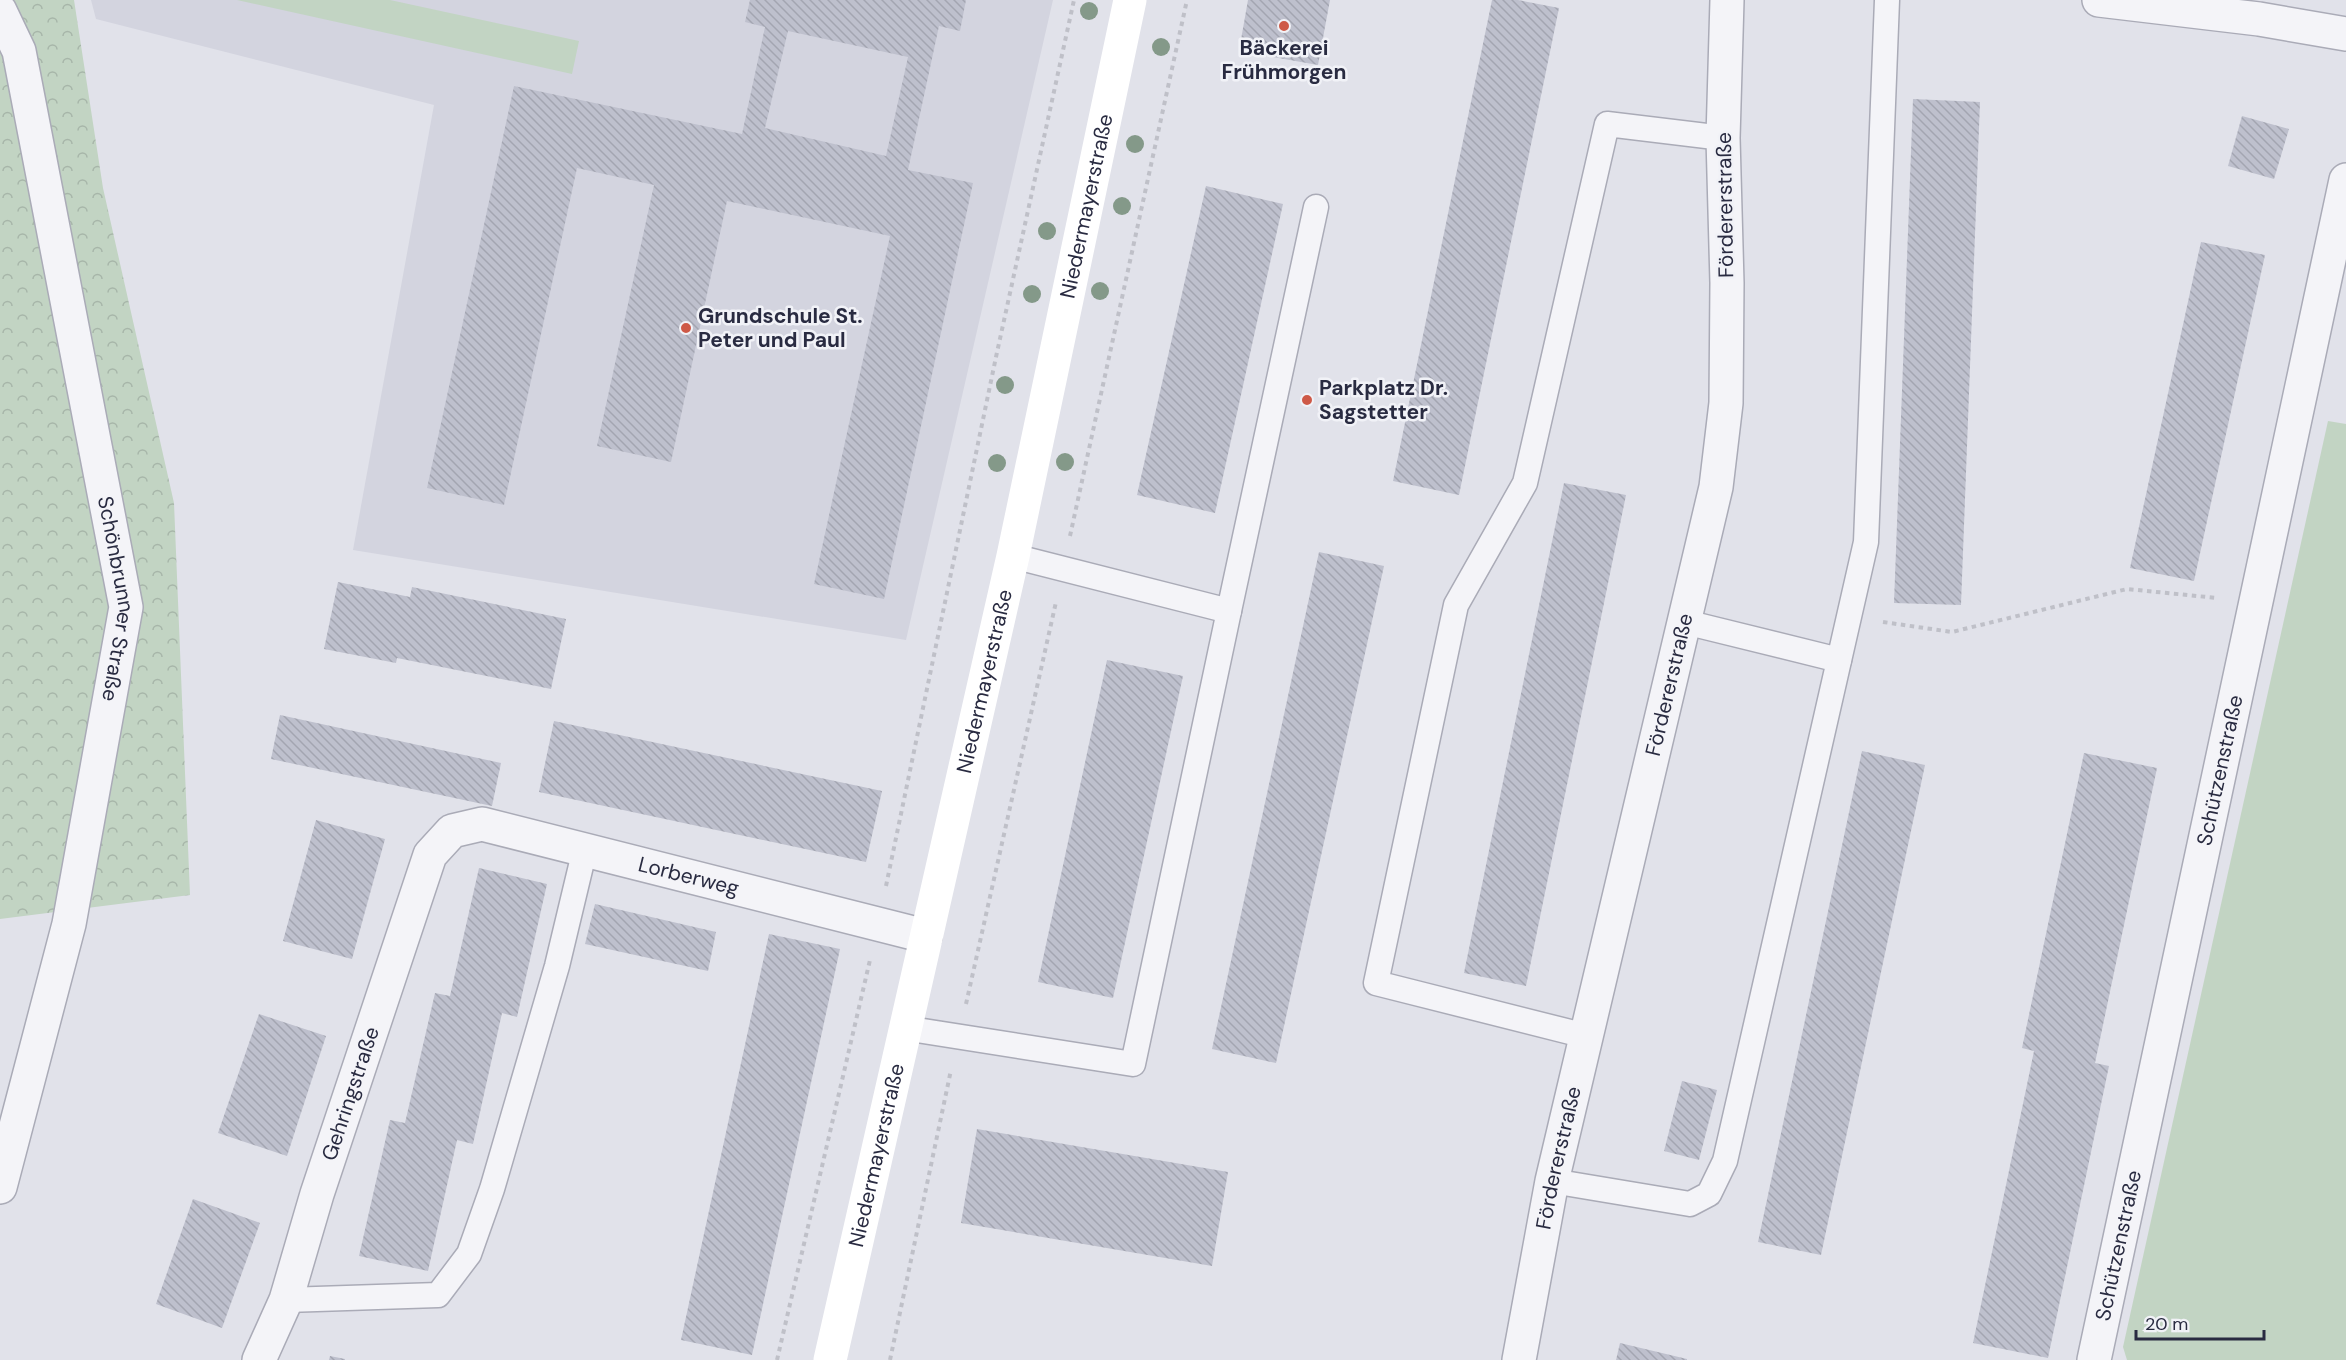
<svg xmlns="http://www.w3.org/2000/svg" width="2346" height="1360" viewBox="0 0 2346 1360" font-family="'DM Sans',sans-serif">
<defs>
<pattern id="forest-crowns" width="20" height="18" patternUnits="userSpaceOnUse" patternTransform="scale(1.5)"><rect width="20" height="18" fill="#c2d4c3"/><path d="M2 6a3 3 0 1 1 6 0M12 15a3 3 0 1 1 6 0" fill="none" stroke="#a7b6a9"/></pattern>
<pattern id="building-back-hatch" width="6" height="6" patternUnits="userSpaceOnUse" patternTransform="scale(1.5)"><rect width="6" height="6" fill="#bec0cd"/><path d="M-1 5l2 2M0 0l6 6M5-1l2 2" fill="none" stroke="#a3a5b1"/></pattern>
</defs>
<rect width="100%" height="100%" fill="#e1e2ea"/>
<polygon fill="#d3d4df" points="91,0 1053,0 906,640 353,550 434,105 96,19"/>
<g fill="#c2d4c3">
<polygon points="237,0 390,0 579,41 572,74"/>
<polygon points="2328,421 2346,424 2346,1360 2127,1360 2123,1347"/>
</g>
<polygon fill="url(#forest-crowns)" points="0,0 74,0 103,188 174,503 190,895 0,919"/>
<g fill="url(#building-back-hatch)" fill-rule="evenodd">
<path d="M750,0H966L960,31L939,26L908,170L973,183L884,599L814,584L890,236L727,201L671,462L597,446L654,185L577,168L504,505L427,488L514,86L742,134L765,27L745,22ZM788,31L908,57L886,156L765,128Z"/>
<polygon points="1248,0 1330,0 1318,65 1239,51"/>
<polygon points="1492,0 1518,0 1559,8 1459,495 1393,481"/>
<polygon points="1913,99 1980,102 1961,605 1894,603"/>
<polygon points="2242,116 2289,129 2274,179 2228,166"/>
<polygon points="1206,186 1283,204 1215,513 1137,495"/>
<polygon points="2201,242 2265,255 2194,581 2130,568"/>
<polygon points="1564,483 1626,495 1526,986 1464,973"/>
<polygon points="1319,552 1384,566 1276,1063 1212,1049"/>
<polygon points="338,582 410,597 412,587 566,619 551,689 397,658 396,663 324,649"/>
<polygon points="1107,660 1183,676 1113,998 1038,982"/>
<polygon points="280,715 501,763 492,806 271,759"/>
<polygon points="554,721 882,791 866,862 539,792"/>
<polygon points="1862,751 1925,765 1821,1255 1758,1242"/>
<polygon points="2084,753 2157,768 2095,1063 2109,1066 2048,1358 1973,1343 2034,1051 2022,1048"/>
<polygon points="316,820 385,839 352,959 283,941"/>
<polygon points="479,868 547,884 517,1017 502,1013 473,1144 457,1140 428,1271 359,1256 390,1120 405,1123 435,993 450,996"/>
<polygon points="595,904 716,932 708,971 585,944"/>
<polygon points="769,934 840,949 752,1355 681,1340"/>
<polygon points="259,1014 326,1036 287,1156 218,1133"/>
<polygon points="1682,1081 1717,1090 1699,1160 1664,1151"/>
<polygon points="977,1129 1228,1172 1212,1266 961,1223"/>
<polygon points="193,1199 260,1223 222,1328 156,1304"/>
<polygon points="1620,1343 1687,1359 1687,1360 1616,1360"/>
<polygon points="330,1356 345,1359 345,1360 329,1360"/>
</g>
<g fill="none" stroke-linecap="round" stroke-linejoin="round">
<defs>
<g id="service">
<polyline points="1013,556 1229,611 1316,207"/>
<polyline points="1685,622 1839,660"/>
<polyline points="904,1028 1133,1064 1229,611"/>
<polyline points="1586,1036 1376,983 1456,605 1525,483 1607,124 1723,138"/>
<polyline points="1552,1181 1690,1204 1709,1194 1725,1161 1866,542 1887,0"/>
<polyline points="286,1300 438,1295 469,1254 492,1189 557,966 585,849"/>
</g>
<g id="minor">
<polyline points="2099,0 2259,19 2346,34"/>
<path id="s1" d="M0,11L19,51L126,607L69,924L0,1187"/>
<path id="s2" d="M259,1360L286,1300L317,1194L430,855L452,831L482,824L925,936"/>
<path id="s3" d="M1519,1360L1552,1181L1716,487L1726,403L1727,283L1723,138L1727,0"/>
<path id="s4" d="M2094,1360L2346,180"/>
</g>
</defs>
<use href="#service" stroke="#aaabb7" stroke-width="27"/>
<use href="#minor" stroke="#aaabb7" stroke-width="36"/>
<g stroke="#bfc0c8" stroke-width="4" stroke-dasharray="4.5 4.5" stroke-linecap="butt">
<polyline points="1070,536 1187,0"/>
<polyline points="1883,622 1952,632 2127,589 2217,598"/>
<polyline points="886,886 996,357 1074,0"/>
<polyline points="966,1004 1056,602"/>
<polyline points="777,1360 870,960"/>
<polyline points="890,1360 951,1070"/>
</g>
<use href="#service" stroke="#f4f4f8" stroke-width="24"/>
<use href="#minor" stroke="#f4f4f8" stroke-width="33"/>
<path stroke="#fff" stroke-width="33" id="s5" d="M830,1360L1013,556L1130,0"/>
</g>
<g fill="#849989">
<circle cx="1089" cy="11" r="9"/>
<circle cx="1161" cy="47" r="9"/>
<circle cx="1135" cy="144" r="9"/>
<circle cx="1122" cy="206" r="9"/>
<circle cx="1047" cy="231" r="9"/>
<circle cx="1100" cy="291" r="9"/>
<circle cx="1032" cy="294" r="9"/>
<circle cx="1005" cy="385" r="9"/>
<circle cx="1065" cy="462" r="9"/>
<circle cx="997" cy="463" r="9"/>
</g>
<g fill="#ce5947" stroke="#f1f2f7" stroke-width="2">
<circle cx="1284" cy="26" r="6"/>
<circle cx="686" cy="328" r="6"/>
<circle cx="1307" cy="400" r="6"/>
</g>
<g text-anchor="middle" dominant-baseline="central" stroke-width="5" stroke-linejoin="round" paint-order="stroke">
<g font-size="21" font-weight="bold" fill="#292b41" stroke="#f1f2f7" text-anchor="start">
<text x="1284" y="48" text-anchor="middle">Bäckerei<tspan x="1284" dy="24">Frühmorgen</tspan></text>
<text x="698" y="316">Grundschule St.<tspan x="698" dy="24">Peter und Paul</tspan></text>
<text x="1319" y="388">Parkplatz Dr.<tspan x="1319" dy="24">Sagstetter</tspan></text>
</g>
<g font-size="21" fill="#292b41" stroke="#f1f2f7">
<text transform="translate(1725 205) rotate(-91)">Fördererstraße</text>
<text stroke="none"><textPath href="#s5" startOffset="1182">Niedermayerstraße</textPath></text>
<text stroke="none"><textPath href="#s1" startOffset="602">Schönbrunner Straße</textPath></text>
<text stroke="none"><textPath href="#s5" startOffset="696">Niedermayerstraße</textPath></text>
<text stroke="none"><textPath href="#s3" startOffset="692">Fördererstraße</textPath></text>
<text stroke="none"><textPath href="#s4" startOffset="603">Schützenstraße</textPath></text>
<text stroke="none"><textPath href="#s2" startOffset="810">Lorberweg</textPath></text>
<text stroke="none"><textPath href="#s2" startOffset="282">Gehringstraße</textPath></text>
<text stroke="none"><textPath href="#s5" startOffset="210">Niedermayerstraße</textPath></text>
<text stroke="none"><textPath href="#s3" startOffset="206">Fördererstraße</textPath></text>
<text stroke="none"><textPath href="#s4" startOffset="117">Schützenstraße</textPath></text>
</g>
</g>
<path d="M2136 1330v9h128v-9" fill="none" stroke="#292b41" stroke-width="3"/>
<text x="2145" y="1330" font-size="18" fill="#292b41" stroke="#f1f2f7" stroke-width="4.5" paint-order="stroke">20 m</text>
</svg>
